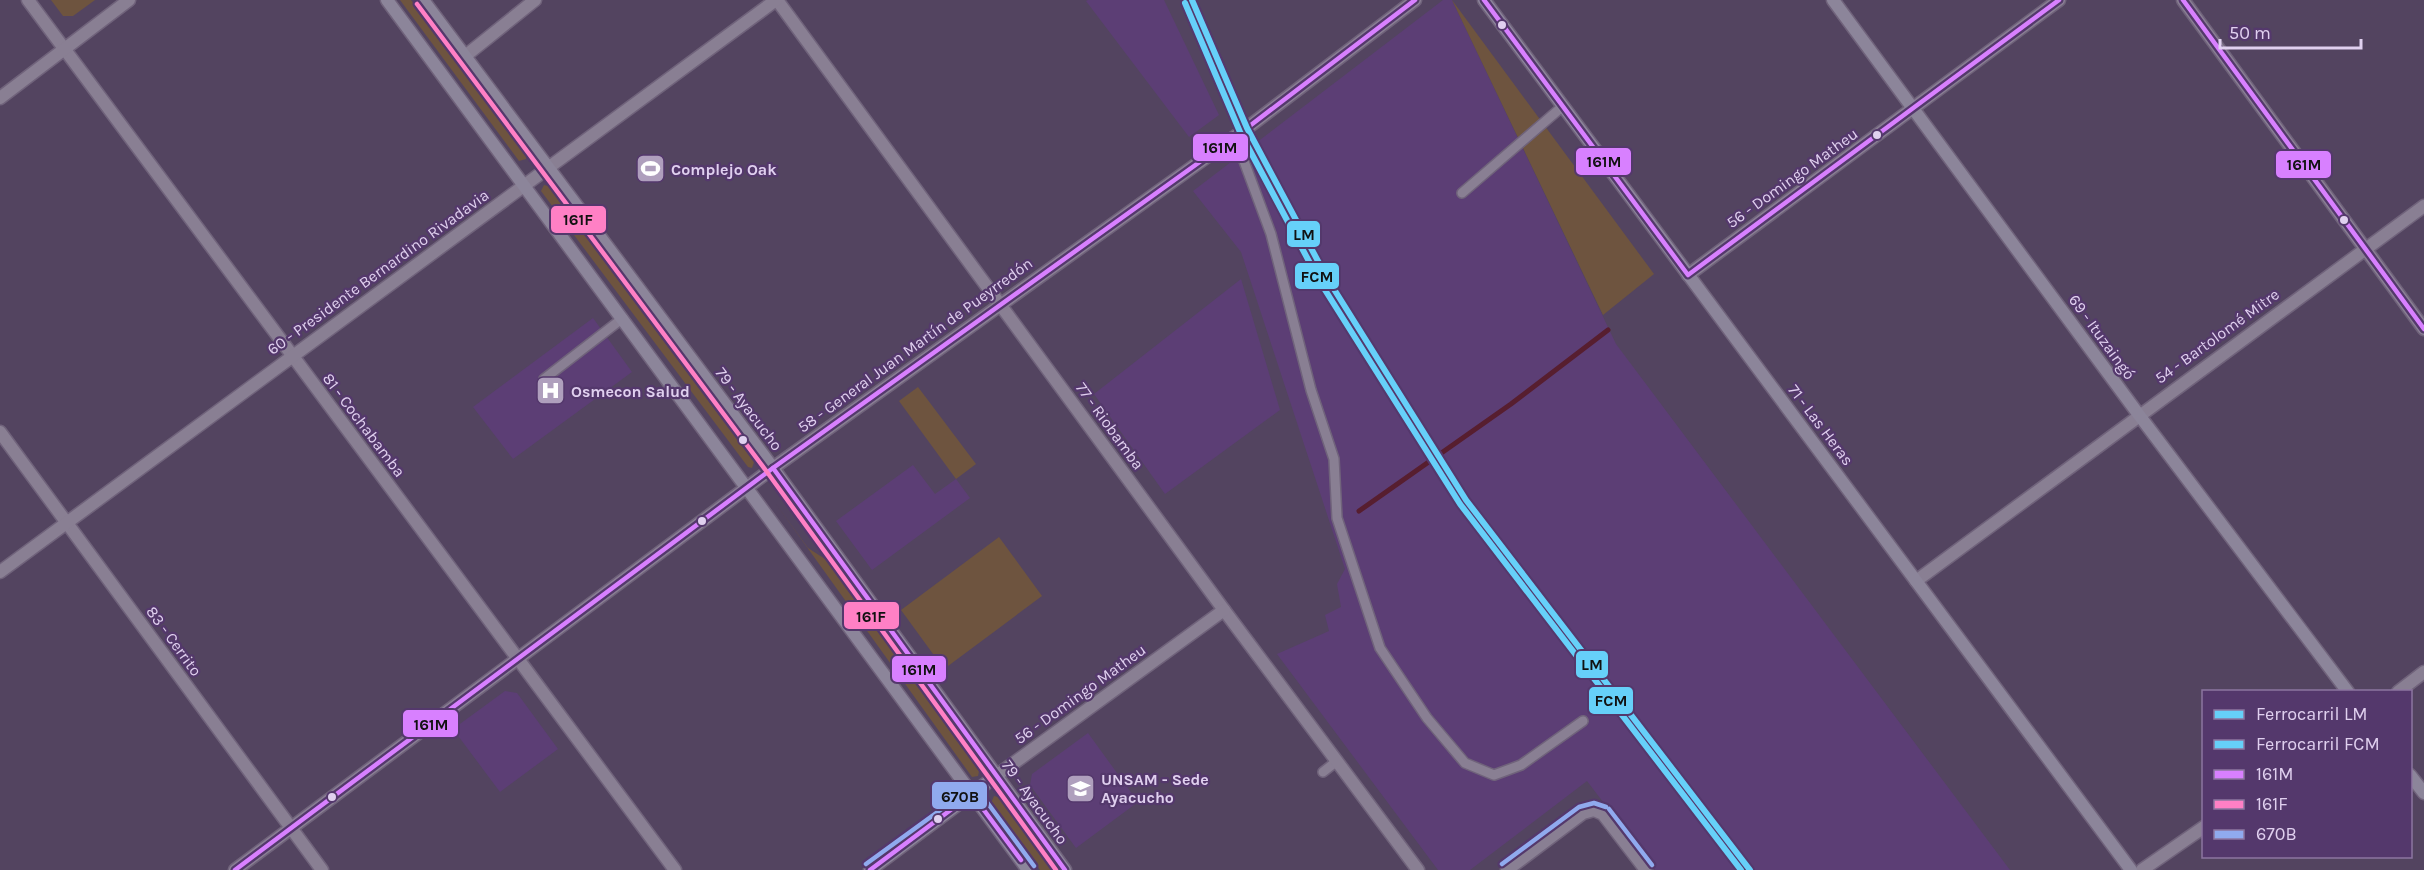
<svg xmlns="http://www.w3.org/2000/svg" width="2424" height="870" viewBox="0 0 2424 870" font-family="Karla,sans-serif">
<rect width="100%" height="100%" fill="#534460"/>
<g fill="#5c3e75">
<polygon points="1088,0 1164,0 1219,115 1189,137 1086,1"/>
<polygon points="1443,0 1452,0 1616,344 2010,870 1655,870 1587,781 1470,870 1438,870 1277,654 1329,631 1325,615 1341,607 1337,584 1345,569 1241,252 1193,191"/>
<polygon points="1241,279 1280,410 1165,494 1094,394"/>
<polygon points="593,318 632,372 513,459 473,407"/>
<polygon points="913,465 935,494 956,479 970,498 872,570 836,521"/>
<polygon points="505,691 517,693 558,749 500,792 453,729"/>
<polygon points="1088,733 1138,802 1076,848 1030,785 1032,774"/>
</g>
<g fill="#6e543f">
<polygon points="51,0 95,0 73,16 63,16"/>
<polygon points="400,0 411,0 526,155 526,159 519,161"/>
<polygon points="1452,0 1654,274 1603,315"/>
<polygon points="544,185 548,186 754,462 752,468 748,467 541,191"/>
<polygon points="918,387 976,464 956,479 899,401"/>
<polygon points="776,504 808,548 825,559 979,771 978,776 972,777"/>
<polygon points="999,537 1042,596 944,669 901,610"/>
<polygon points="994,796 998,797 1052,870 1040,870 991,803"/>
</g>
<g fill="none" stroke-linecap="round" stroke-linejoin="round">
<polyline stroke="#571e2f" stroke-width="5" points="1359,511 1511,404 1608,330"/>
<defs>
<g id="lane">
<polyline points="1235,137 1271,234 1311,390 1334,459 1337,518 1380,648 1427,718 1465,763 1494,775 1521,765 1583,721"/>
<polyline points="1462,193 1563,106"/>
<polyline points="544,379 623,318"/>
<polyline points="1323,772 1337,761"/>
</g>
<g id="street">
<polyline points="28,0 675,870"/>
<polyline points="777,0 1224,610 1418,870"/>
<polyline points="2183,0 2424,329"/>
<polyline points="464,57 535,0"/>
<polyline points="0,98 129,0"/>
<polyline points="1688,275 2059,0"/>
<polyline points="0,432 322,870"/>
<polyline points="0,572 776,0"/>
<polyline points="1916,581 2424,206"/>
<polyline points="2398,692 2424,672"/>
<polyline points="996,776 1224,610"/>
<polyline points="235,870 773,468 1247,128 1415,0"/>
<polyline points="1507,870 1583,813 1594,810 1603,814 1646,870"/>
<polyline points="2142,870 2204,827"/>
</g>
<g id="secondary">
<polyline points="387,0 1028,870"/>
<polyline points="423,0 773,468 1065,870"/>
<polyline points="1484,0 2131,870"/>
<polyline points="1833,0 2139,415 2348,692"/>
<polyline points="2410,775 2424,793"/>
<polyline points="870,870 996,776"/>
</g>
</defs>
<use href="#lane" stroke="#70637b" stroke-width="12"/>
<use href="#street" stroke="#70637b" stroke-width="15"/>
<use href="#secondary" stroke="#70637b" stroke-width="15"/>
<use href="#lane" stroke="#897f93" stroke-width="9"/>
<use href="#street" stroke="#897f93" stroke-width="12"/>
<use href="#secondary" stroke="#8c859a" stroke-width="12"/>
<defs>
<g id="bus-1">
<polyline points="1484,0 1688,275 2059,0"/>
<polyline points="2183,0 2424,329"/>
<polyline points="773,468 1065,870"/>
<polyline points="235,870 773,468 1247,128 1415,0"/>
<polyline points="870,870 972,794 1021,860"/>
</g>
<polyline id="bus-2" points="417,4 767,472 1056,870"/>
<g id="bus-3">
<polyline points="1609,809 1652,865"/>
<polyline points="866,864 972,787 978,790 1034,866"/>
<polyline points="1502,864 1579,807 1594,803 1606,807"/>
</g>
</defs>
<use href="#bus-1" stroke="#54386c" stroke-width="9"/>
<use href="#bus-2" stroke="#54386c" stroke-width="9"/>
<use href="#bus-3" stroke="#54386c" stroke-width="9"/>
<use href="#bus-1" stroke="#d880ff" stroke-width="4.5"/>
<use href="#bus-2" stroke="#ff80c5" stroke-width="4.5"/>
<use href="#bus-3" stroke="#90aaee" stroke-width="4.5"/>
<defs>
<polyline id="rail-1" points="1192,0 1247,128 1327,278 1466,500 1750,870"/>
<polyline id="rail-2" points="1185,3 1240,132 1320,282 1460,504 1741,870"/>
</defs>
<use href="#rail-1" stroke="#54386c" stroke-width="10"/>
<use href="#rail-2" stroke="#54386c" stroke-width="10"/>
<use href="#rail-1" stroke="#66d0f9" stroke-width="6"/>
<use href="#rail-2" stroke="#66d0f9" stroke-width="6"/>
</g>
<defs>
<symbol id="stadium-square" viewBox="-11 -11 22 22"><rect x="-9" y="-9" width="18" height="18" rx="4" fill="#af9fbd" stroke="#54386c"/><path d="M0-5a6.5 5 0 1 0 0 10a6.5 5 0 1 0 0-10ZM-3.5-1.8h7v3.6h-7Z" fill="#fff"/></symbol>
<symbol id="hospital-square" viewBox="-11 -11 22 22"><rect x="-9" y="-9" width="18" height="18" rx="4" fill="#af9fbd" stroke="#54386c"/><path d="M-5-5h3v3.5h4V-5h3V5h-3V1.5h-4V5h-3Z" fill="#fff"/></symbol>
<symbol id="university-square" viewBox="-11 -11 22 22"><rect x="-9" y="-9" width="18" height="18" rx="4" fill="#af9fbd" stroke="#54386c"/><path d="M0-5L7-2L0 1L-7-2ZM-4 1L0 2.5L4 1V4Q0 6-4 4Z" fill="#fff"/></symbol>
</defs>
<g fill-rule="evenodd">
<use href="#stadium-square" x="634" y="152" width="33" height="33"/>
<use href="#hospital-square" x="534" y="374" width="33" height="33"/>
<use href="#university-square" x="1064" y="772" width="33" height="33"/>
</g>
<g fill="#e0d0ef" stroke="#54386c" stroke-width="2">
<circle cx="1502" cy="25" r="5"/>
<circle cx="1877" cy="135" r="5"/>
<circle cx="2344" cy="220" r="5"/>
<circle cx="743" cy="440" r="5"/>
<circle cx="702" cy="521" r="5"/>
<circle cx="332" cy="797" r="5"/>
<circle cx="938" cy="819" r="5"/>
</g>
<g text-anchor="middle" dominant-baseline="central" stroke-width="4.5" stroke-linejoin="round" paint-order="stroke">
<g font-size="16" font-weight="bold" fill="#e0d0ef" stroke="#54386c" text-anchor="start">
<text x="671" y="169">Complejo Oak</text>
<text x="571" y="391">Osmecon Salud</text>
<text x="1101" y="779">UNSAM - Sede<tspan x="1101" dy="18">Ayacucho</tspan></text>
</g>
<g font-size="16" fill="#e0d0ef" stroke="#54386c">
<text transform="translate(1792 178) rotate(-36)">56 - Domingo Matheu</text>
<text transform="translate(378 272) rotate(-36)">60 - Presidente Bernardino Rivadavia</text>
<text transform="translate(2217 336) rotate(-36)">54 - Bartolomé Mitre</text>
<text transform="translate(2102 337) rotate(54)">69 - Ituzaingó</text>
<text transform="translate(915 345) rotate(-36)">58 - General Juan Martín de Pueyrredón</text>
<text transform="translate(749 409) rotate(53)">79 - Ayacucho</text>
<text transform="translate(364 425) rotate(53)">81 - Cochabamba</text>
<text transform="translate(1821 425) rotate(53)">71 - Las Heras</text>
<text transform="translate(1110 426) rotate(54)">77 - Riobamba</text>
<text transform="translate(174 641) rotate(54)">83 - Cerrito</text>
<text transform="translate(1080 694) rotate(-36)">56 - Domingo Matheu</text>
<text transform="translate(1035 802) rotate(54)">79 - Ayacucho</text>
</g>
</g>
<g stroke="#54386c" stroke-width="2">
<rect x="1192" y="133" width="57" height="29" rx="6" fill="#d880ff"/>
<rect x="1575" y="147" width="57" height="29" rx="6" fill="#d880ff"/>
<rect x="2275" y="150" width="57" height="29" rx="6" fill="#d880ff"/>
<rect x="550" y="205" width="57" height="29" rx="6" fill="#ff80c5"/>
<rect x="1286" y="220" width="35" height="28" rx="6" fill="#66d0f9"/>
<rect x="1294" y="262" width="46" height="28" rx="6" fill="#66d0f9"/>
<rect x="843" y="601" width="57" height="29" rx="6" fill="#ff80c5"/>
<rect x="1575" y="650" width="34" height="29" rx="6" fill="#66d0f9"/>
<rect x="891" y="655" width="56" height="28" rx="6" fill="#d880ff"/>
<rect x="1588" y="686" width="46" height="29" rx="6" fill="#66d0f9"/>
<rect x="402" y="709" width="57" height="29" rx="6" fill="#d880ff"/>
<rect x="931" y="781" width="57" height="29" rx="6" fill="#90aaee"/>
</g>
<g font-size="16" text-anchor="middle" font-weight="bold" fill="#111">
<text x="1220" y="153">161M</text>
<text x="1604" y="167">161M</text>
<text x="2304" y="170">161M</text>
<text x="578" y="225">161F</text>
<text x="1304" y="240">LM</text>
<text x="1317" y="282">FCM</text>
<text x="871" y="622">161F</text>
<text x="1592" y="670">LM</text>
<text x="919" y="675">161M</text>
<text x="1611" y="706">FCM</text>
<text x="431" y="730">161M</text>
<text x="960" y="802">670B</text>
</g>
<rect x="2202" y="690" width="210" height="168" fill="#54386c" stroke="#8c75a0" stroke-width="1.5"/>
<rect x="2214" y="710" width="30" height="9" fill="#66d0f9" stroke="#8c75a0" stroke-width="1.5"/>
<text x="2256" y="720" font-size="18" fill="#e0d0ef">Ferrocarril LM</text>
<rect x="2214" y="740" width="30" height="9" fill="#66d0f9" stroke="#8c75a0" stroke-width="1.5"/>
<text x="2256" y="750" font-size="18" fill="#e0d0ef">Ferrocarril FCM</text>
<rect x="2214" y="770" width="30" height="9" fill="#d880ff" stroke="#8c75a0" stroke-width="1.5"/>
<text x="2256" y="780" font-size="18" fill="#e0d0ef">161M</text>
<rect x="2214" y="800" width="30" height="9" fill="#ff80c5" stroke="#8c75a0" stroke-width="1.5"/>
<text x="2256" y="810" font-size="18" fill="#e0d0ef">161F</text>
<rect x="2214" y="830" width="30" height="9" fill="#90aaee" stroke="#8c75a0" stroke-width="1.5"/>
<text x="2256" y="840" font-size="18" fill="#e0d0ef">670B</text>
<path d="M2220 39v9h141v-9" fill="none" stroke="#e0d0ef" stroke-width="3"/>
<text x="2229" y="39" font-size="18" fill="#e0d0ef" stroke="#54386c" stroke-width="4.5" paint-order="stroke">50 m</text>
</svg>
